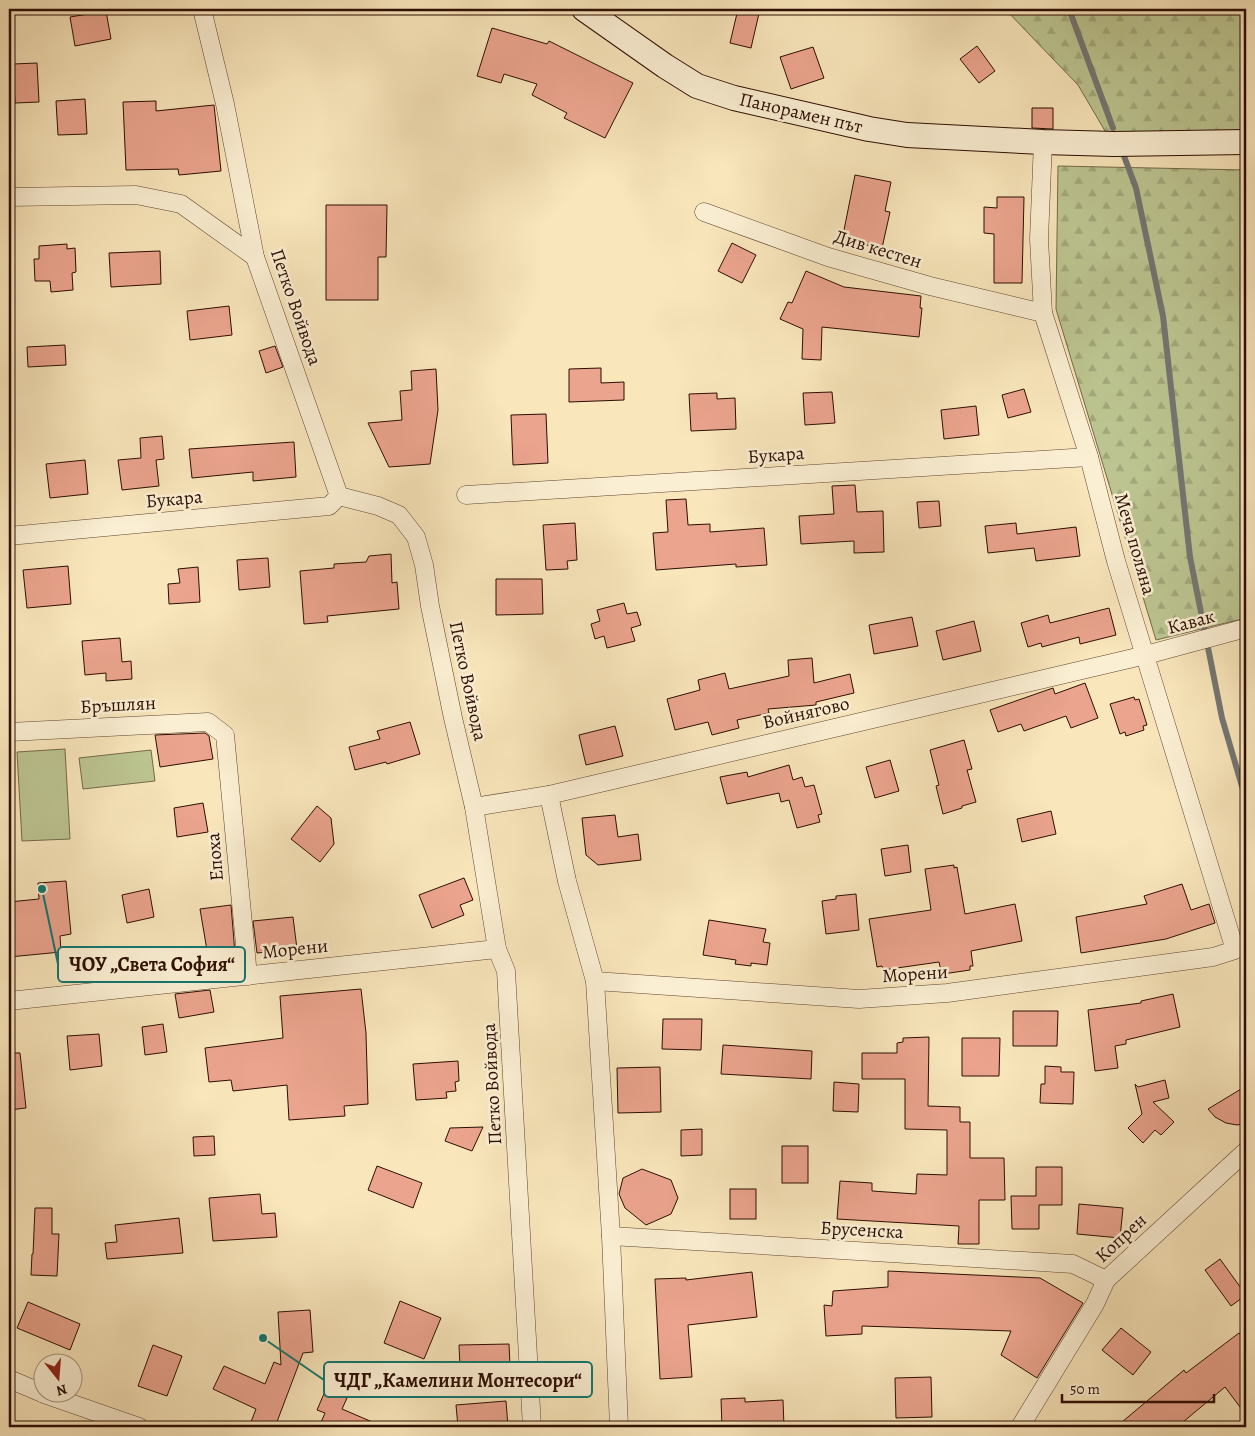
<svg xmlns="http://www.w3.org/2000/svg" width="1255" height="1436" viewBox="0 0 1255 1436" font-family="Alegreya,serif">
<defs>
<pattern id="forest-firs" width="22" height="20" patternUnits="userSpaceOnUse" patternTransform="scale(1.25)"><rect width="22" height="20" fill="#bcc591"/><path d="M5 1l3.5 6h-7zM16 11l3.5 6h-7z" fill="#a2a87b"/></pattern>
</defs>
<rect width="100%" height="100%" fill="#f9e6bb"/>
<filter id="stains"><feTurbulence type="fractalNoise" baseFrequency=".004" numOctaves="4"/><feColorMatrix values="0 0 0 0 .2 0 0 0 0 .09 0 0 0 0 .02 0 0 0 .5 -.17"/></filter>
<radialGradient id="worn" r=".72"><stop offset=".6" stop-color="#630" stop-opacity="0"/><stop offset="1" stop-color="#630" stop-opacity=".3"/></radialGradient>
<g fill="#bcc591" stroke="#74694a">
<polygon points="65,749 70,839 22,841 17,752"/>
<polygon points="151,750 155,781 83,789 79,758"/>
</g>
<g fill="url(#forest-firs)" stroke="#74694a">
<polygon points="1005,9 1246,9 1246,137 1108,136 1078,85"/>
<polygon points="1058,166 1246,170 1246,618 1156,640 1056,309"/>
</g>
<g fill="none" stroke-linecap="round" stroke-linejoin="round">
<g stroke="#747672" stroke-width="6">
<polyline points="1069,9 1113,128"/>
<polyline points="1124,156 1136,188 1163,316 1190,557 1222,718 1246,800"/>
</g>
</g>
<g fill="#eba48e" stroke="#2d0d03">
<polygon points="738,9 760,9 751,48 730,43"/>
<polygon points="106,11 111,39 75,46 70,17"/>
<polygon points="492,28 547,44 549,41 633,83 605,138 564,118 567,113 532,95 537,84 504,74 501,83 477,76"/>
<polygon points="977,46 995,71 979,83 960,59"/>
<polygon points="813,47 824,78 791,89 780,57"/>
<polygon points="37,63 39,102 15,103 13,64"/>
<polygon points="85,99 87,134 58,135 56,101"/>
<polygon points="156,101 156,111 214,105 221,171 179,175 178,169 126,170 123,102"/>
<polygon points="1032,108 1053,108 1053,129 1032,128"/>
<polygon points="855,175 891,182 885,211 890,212 882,248 842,240"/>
<polygon points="997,197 1024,197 1022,283 994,283 994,234 984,233 984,207 997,208"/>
<polygon points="326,205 387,205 386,257 378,257 378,300 326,300"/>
<polygon points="732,243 756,255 742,283 718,271"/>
<polygon points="67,244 67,249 75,248 76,272 72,273 73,290 51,292 50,281 35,281 34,259 39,259 39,246"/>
<polygon points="160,251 161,284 111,287 109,253"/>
<polygon points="806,271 844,287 921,296 920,308 922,308 919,337 822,327 821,360 802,359 803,329 780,319 788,302 792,303"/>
<polygon points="229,306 232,335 190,340 187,311"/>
<polygon points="65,345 66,365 28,367 27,347"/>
<polygon points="275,346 283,367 266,373 259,351"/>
<polygon points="601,368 601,383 624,382 624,400 569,402 569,369"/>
<polygon points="436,369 438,410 430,464 389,467 368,423 402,420 400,391 412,390 411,371"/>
<polygon points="1024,389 1031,412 1008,418 1002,395"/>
<polygon points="832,392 835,423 805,425 803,393"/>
<polygon points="717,393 717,399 735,398 736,429 691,431 689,394"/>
<polygon points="976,406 979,435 944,439 941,410"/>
<polygon points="546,414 548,463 513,465 511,415"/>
<polygon points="162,436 164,459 156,460 159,486 122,490 118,460 141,458 140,438"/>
<polygon points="294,442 296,477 253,481 253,472 192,478 189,449"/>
<polygon points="85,460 88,494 50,498 46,464"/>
<polygon points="855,485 857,512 883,511 884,552 854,553 854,541 801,544 799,516 834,514 832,486"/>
<polygon points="686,499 688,525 710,524 710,532 764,528 767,565 736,567 736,564 656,570 653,533 668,532 666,500"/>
<polygon points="939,501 941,526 919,528 917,502"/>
<polygon points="575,523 577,560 567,561 568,569 546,570 543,525"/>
<polygon points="1016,523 1017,534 1076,527 1080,556 1036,561 1034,548 988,553 985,526"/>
<polygon points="391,554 392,583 397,582 399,609 327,616 328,622 304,624 300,571 334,568 334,564 366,562 369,556"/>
<polygon points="268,558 270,587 239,590 237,560"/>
<polygon points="68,566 71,604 27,608 23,570"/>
<polygon points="198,567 200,602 169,604 168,584 180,583 178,569"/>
<polygon points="496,579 542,579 543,614 496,615"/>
<polygon points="624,603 627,614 637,612 641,625 631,628 635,641 607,648 604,636 595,639 591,624 600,621 597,610"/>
<polygon points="1109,608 1116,635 1080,644 1079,637 1042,647 1041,643 1028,647 1021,623 1048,615 1050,623"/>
<polygon points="912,617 918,646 874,654 869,625"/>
<polygon points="974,621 981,651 943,660 936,631"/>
<polygon points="120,638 122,662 131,661 132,679 106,681 106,673 85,675 82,641"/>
<polygon points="812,658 814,683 850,674 854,693 816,702 816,705 768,709 769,713 737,720 739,728 712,735 708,722 675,730 667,699 700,690 698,680 725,673 729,689 789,676 788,660"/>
<polygon points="1085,683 1098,718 1071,728 1066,716 1024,731 1021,724 998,732 990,710 1053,688 1055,694"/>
<polygon points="1134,697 1135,700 1139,699 1147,725 1143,726 1144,730 1126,736 1125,732 1120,734 1110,704"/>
<polygon points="410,722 420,754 387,764 386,762 355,770 349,747 380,739 377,731"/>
<polygon points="615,726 623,756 586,765 579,735"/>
<polygon points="205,733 209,736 213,759 160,767 155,735"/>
<polygon points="964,740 972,769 967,770 976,802 962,806 962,808 943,814 936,786 939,785 930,750"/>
<polygon points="890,760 899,791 875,798 866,767"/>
<polygon points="789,765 793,780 802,777 805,787 814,785 822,814 818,815 820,822 797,828 789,800 781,802 779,793 727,804 720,777 747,772 748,777"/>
<polygon points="203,803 208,832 177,837 174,808"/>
<polygon points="317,806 331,818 334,844 320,862 291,839"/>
<polygon points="1051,811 1056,834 1022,842 1017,819"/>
<polygon points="615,815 618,837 638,834 641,860 598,865 586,855 582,818"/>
<polygon points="908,845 911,872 885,876 881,849"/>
<polygon points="954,865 954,868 957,867 965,914 1015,904 1022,941 971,951 973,966 970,966 970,970 943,974 943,971 941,971 939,962 883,970 882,966 877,967 869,919 931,910 925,869"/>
<polygon points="464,878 473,900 460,905 464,915 432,928 419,895"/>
<polygon points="66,881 71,934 60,936 61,952 9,957 9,902 39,899 38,883"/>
<polygon points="1182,884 1191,910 1209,904 1215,923 1166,939 1081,953 1076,917 1147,904 1144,896"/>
<polygon points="149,889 154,917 127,923 122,895"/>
<polygon points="856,894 859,930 826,934 822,901 836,899 836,896"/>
<polygon points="231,905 236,966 210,968 200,909"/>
<polygon points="293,917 297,949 257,953 253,921"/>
<polygon points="709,920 766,929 763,942 770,943 767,965 751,963 751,966 735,964 736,960 703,955"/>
<polygon points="361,989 366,1033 368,1104 344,1106 345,1116 289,1120 287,1085 233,1091 231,1080 209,1082 205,1048 283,1038 280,996"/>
<polygon points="210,990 214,1012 179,1018 175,994"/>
<polygon points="1173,994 1180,1027 1126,1040 1126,1044 1115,1046 1118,1068 1095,1071 1088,1010 1141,1003 1141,1001"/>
<polygon points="1013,1011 1058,1011 1057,1046 1013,1046"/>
<polygon points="663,1019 702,1019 701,1050 662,1049"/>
<polygon points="163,1024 167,1052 145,1055 142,1027"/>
<polygon points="99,1034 102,1066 70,1070 67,1036"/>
<polygon points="929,1037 928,1106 960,1107 960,1122 970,1122 970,1158 1004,1158 1005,1200 979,1200 979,1244 958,1244 959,1226 837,1219 840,1181 872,1183 872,1191 916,1194 917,1174 947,1175 947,1130 905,1129 905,1079 862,1079 862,1053 897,1053 897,1043 903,1042 903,1038"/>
<polygon points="962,1038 1000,1038 999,1076 962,1076"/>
<polygon points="723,1045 812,1051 811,1079 721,1074"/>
<polygon points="9,1053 20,1053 26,1108 9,1110"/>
<polygon points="458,1061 459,1081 455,1082 456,1091 446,1092 447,1098 416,1100 413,1064"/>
<polygon points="1045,1066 1061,1067 1061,1072 1074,1072 1073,1104 1040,1103 1041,1084 1045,1084"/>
<polygon points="660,1067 661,1112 618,1113 617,1068"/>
<polygon points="1165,1080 1169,1098 1153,1102 1174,1122 1161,1135 1155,1130 1143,1143 1128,1128 1142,1114 1135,1084 1138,1087"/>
<polygon points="834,1082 859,1084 858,1112 833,1111"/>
<polygon points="1246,1086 1246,1123 1237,1125 1226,1123 1215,1117 1208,1109"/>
<polygon points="483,1127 472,1151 445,1141 450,1128"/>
<polygon points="702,1129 702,1155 681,1156 681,1130"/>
<polygon points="214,1136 215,1155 194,1156 193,1137"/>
<rect x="782" y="1146" width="26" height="37"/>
<polygon points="377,1166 422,1183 413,1208 368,1190"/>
<polygon points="1036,1167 1062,1167 1062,1205 1039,1205 1039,1229 1012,1229 1011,1196 1036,1196"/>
<polygon points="642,1169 671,1180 678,1198 671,1214 646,1225 625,1208 619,1194 623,1178"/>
<rect x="730" y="1189" width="26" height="30"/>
<polygon points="260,1194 262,1214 275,1213 277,1237 213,1241 209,1198"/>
<polygon points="1079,1204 1123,1208 1120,1238 1077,1234"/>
<polygon points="35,1208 52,1208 52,1234 59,1234 57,1276 31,1275 32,1254 33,1254"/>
<polygon points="179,1218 183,1253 107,1259 105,1243 117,1242 115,1225"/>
<polygon points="1220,1259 1246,1295 1231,1306 1205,1270"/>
<polygon points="888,1271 1040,1278 1083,1303 1037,1378 1001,1355 1011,1331 862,1326 862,1334 826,1336 824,1305 832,1306 833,1291 888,1287"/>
<polygon points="752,1272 757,1317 688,1325 692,1377 660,1379 655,1279 686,1278 686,1280"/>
<polygon points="400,1301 441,1318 424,1359 384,1343"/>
<polygon points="28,1302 80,1324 70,1350 17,1328"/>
<polygon points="310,1310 313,1352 303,1353 275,1427 249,1427 256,1409 213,1389 224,1366 265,1384 274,1362 281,1365 278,1312"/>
<polygon points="1121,1328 1151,1352 1133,1375 1102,1350"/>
<polygon points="1239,1333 1246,1341 1246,1415 1225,1387 1177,1427 1116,1427 1184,1370 1186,1373"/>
<polygon points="509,1344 510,1366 460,1368 459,1345"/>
<polygon points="153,1345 182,1356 167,1396 138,1386"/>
<polygon points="931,1377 932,1417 896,1418 895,1378"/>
<polygon points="326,1389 347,1398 342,1409 384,1427 319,1427 325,1413 317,1410"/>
<polygon points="745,1398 745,1402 783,1400 784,1427 722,1427 721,1399"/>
<polygon points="506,1401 508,1427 458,1427 456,1405"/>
</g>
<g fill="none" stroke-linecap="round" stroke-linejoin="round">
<defs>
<g id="street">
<polyline points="202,9 225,104 255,257 339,496"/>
<polyline points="9,197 136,195 181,204 255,257"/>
<polyline points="704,212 828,257 930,286 1043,313"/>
<polyline points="466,495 1089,457"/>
<polyline points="339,496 378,506 399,515 416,537 424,565 430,606 453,718 474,807 497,949 506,971 532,1427"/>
<polyline points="9,536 329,506 339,496"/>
<polyline points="9,732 208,722 225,735 248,976"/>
<polyline points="549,795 567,881 595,981 611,1236 619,1427"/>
<polyline points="474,807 549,795 1146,655 1246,628"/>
<polyline points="595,981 859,999 947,993 1213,957 1235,950 1116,561 1089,457 1043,313 1039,239 1043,142"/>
<polyline points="9,1001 497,949"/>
<polyline points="611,1236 1073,1264 1106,1280"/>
<polyline points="9,1379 42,1393"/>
<polyline points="44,1394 139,1427"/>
<polyline points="1020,1427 1095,1304 1106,1280 1246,1151"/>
</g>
<polyline id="secondary" points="584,9 665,66 697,86 734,98 869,129 907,135 1043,142 1114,144 1246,142"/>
</defs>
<use href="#street" stroke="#604331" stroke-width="19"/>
<use href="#secondary" stroke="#2d0d03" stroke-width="26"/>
<use href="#street" stroke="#fbefd3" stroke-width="18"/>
<use href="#secondary" stroke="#fbefd3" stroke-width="24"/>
</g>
<g text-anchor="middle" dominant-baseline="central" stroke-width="5" stroke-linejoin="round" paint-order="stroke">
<g font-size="19" fill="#2d0d03" stroke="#fbefd3">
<text transform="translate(801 113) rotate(13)">Панорамен път</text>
<text transform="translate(878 249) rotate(17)">Див кестен</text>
<text transform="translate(296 307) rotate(71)">Петко Войвода</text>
<text transform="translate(776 455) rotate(-4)">Букара</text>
<text transform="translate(174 499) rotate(-5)">Букара</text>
<text transform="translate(1135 544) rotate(74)">Меча поляна</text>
<text transform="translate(1191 622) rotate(-15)">Кавак</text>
<text transform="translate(468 681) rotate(78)">Петко Войвода</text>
<text transform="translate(118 705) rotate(-3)">Бръшлян</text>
<text transform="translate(806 713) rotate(-13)">Войнягово</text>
<text transform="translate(215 857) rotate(-95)">Епоха</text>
<text transform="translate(295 949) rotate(-6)">Морени</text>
<text transform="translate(915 974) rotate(-4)">Морени</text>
<text transform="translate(492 1084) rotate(-93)">Петко Войвода</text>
<text transform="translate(862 1230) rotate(3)">Брусенска</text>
<text transform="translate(1121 1238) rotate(-43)">Копрен</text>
</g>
</g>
<path fill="none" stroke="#0f766e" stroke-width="2" d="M42 889L58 964M263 1338L324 1380"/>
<g fill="#0f766e" stroke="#fbefd3" stroke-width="2">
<circle cx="42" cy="889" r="5"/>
<circle cx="263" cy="1338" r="5"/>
</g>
<g fill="#fbefd3" stroke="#0f766e" stroke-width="2">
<rect x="58" y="947" width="187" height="35" rx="5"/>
<rect x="324" y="1362" width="268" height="35" rx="5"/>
</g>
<g font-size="20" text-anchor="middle" font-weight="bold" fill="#2d0d03">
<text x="152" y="971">ЧОУ „Света София“</text>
<text x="458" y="1387">ЧДГ „Камелини Монтесори“</text>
</g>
<rect width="1255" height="1436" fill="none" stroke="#f9e6bb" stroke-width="30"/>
<rect x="10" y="10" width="1235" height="1416" fill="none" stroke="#2d0d03" stroke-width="2.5"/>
<rect x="15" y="15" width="1225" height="1406" fill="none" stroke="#2d0d03"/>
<g transform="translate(58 1378) rotate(163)"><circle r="24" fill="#fbefd3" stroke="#a99580"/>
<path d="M0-4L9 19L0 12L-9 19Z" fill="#8f2418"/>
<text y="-8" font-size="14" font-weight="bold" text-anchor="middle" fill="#2d0d03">N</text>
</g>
<path d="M1062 1394v8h152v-8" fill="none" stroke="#2d0d03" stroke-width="2.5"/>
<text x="1070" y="1394" font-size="15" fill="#2d0d03" stroke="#fbefd3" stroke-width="4" paint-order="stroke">50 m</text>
<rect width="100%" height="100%" filter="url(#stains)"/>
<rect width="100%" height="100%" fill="url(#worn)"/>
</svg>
